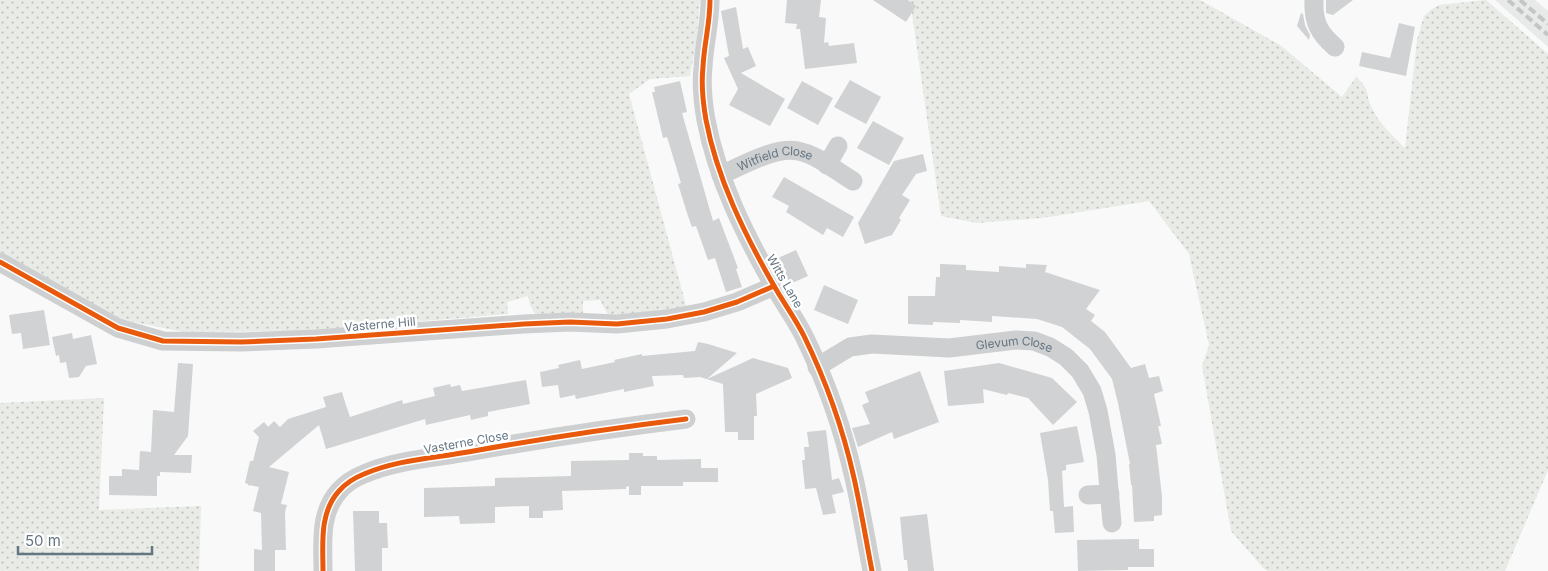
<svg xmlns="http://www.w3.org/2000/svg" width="1548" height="571" viewBox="0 0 1548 571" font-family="Inter,sans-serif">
<defs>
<pattern id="grass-dots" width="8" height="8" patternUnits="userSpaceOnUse" patternTransform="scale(1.25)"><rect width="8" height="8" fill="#e8ebe6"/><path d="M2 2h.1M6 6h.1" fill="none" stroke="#c0c3c0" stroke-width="1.8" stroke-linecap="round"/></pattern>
</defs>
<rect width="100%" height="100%" fill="#f9f9f9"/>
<polygon fill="#e8e9e9" points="1495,0 1535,0 1548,11 1548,47"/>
<g fill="url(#grass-dots)">
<polygon points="0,0 700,0 696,43 690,76 650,79 629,94 687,309 608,315 600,300 583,301 583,315 535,314 530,305 528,296 507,302 508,314 305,331 184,332 123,320 0,254"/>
<path d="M910,0H1200L1280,45L1342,97L1356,77C1372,91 1364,92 1372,108C1379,124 1393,136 1405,148L1417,40L1424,16L1432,9L1439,5L1486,0L1548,54V470L1505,571H1268L1264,569L1231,531L1202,366L1209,345L1189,254L1149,201L1042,218L977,223L941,216Z"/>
<polygon points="104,398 99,510 201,506 199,571 0,571 0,403"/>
</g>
<g fill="#d0d2d3">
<polygon points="787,0 821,0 819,17 826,18 824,43 828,42 829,46 854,43 857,63 805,69 800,29 796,29 797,24 785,23"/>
<polygon points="873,0 908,0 916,6 906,22"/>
<polygon points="1326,0 1353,0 1333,15 1326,13"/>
<polygon points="736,7 743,49 748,47 756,66 741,73 785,99 770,126 729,105 738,89 724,58 729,56 721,11"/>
<polygon points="1301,13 1303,14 1305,25 1310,35 1309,40 1297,26"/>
<polygon points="1399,23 1415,27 1406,76 1359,66 1362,52 1390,58"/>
<polygon points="850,80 881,97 866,124 834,107"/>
<polygon points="680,81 687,112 682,113 713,221 719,218 738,268 736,269 742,287 726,292 715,258 708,260 696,226 692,227 688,216 678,184 681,183 667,137 663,138 652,92 655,92 654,87"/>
<polygon points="802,81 833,98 818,125 787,108"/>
<polygon points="873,121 904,138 889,165 857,148"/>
<polygon points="923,154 927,171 916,174 902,195 910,200 899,218 901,220 892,235 865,244 858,223 894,161"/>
<polygon points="784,177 854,217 843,237 827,228 823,235 786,212 789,206 772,197"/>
<polygon points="796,250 808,276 790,284 778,258"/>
<polygon points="940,264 966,265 966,270 999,272 999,266 1026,268 1026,264 1047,265 1045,272 1100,290 1086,309 1095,315 1091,321 1105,332 1131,368 1145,364 1149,378 1159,376 1163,391 1154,394 1161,426 1158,426 1162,444 1156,445 1162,496 1162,515 1154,516 1154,521 1134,522 1132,485 1131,485 1129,464 1130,464 1118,403 1112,379 1090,349 1062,327 1037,319 992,316 992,322 960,320 960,323 933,322 933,325 908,324 908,296 935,296 936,277 940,277"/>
<polygon points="824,285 858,300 848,324 814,310"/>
<polygon points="44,310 50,345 23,349 21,333 12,334 9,315"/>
<polygon points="72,333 73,339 91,335 97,364 86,366 79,377 69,378 66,362 60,363 59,355 56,356 52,337"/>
<polygon points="698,342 708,344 737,353 707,379 753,358 788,368 792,378 756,394 757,416 754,416 754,440 738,440 738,432 725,432 723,384 700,377 684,378 683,375 652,376 654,386 624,392 624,389 576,399 575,395 560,398 558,385 542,387 540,372 559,368 558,365 580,360 582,369 615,362 614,360 642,354 642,356 695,351"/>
<polygon points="178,363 193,364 188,436 174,455 192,455 191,473 160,472 160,476 157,476 157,496 109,495 109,476 122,476 122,469 139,470 140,451 151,452 153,410 174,412"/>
<polygon points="999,363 1052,378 1077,402 1053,425 1028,398 1008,393 1007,395 983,389 984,403 948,406 944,371"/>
<polygon points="920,371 939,422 894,439 892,432 858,447 852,428 870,424 862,405 869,402 865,392"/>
<polygon points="526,380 530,404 488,412 488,416 471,420 470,415 426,425 425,419 326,449 319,425 269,467 289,472 281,504 287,505 285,512 286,550 275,550 275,571 254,571 254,549 262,550 261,513 253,511 259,487 249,485 248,486 248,484 245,483 250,461 253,461 259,437 253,431 264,422 268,427 274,421 280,427 288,419 326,407 323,397 342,392 345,402 347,401 345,402 350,417 402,400 403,404 435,396 433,388 450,384 451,387 460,385 462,391"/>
<polygon points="1077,426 1084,462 1066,465 1066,470 1062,471 1064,507 1073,506 1074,532 1055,533 1053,511 1050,511 1048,480 1040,433"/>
<polygon points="826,430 832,480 839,478 844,492 832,495 836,513 823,515 816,488 805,489 802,460 805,460 804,447 809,447 807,432"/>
<polygon points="629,453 643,453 643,456 657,456 657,460 701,459 701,468 718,468 718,482 683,482 683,486 641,486 641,495 629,495 629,486 626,487 626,489 562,491 563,510 543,511 543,518 529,518 529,506 495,507 495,523 460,524 459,516 424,517 424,488 495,486 495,478 571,476 571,461 629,460"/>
<polygon points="353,511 379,511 379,523 387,523 388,548 382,548 382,571 355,571"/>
<polygon points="927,514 934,571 908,571 907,560 904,560 900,517"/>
<polygon points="1139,539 1139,549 1154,549 1154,567 1128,567 1128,570 1078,571 1077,540"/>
</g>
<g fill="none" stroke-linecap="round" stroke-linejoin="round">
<g stroke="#cecfd0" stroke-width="19">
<path d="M710,0C710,24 704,44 703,67C701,85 703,103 706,120C717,178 744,233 773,284C783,302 795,318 804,336C826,381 843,429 854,478C861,509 866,540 872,571"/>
<path d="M1314,0C1313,22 1319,33 1335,47"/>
<polyline points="827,165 838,146"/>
<path id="s1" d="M721,175C741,166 776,146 798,151C818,155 836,171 853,181"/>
<polyline points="0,262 118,328 163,341 241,342 316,339 524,324 570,322 617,324 667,319 704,312 737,302 774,286"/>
<path id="s2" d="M817,367L850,347L872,344L949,348L1016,340L1034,341L1050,347L1066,357L1080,371L1092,391L1098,411L1106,455L1112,523"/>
<polyline points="1088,495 1110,494"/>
<path d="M323,571C323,544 319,513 339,491C345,484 354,478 364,474C396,460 434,458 468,452C540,439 613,428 686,419"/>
</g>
<g stroke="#c3c5c6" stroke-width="4" stroke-dasharray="8 4" stroke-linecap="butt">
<polyline points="1508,0 1548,35"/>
<polyline points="1520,0 1548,24"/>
</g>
<defs>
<g id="cycleway">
<path d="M710,0C710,24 704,44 703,67C701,85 703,103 706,120C717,178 744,233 773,284C783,302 795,318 804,336C826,381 843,429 854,478C861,509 866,540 872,571"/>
<polyline points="0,262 118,328 163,341 241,342 316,339 524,324 570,322 617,324 667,319 704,312 737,302 774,286"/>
<path d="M323,571C323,544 319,513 339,491C345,484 354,478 364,474C396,460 434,458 468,452C540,439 613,428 686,419"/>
</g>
</defs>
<use href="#cycleway" stroke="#fff" stroke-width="8"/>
<use href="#cycleway" stroke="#e8590c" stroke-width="5"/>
</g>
<g text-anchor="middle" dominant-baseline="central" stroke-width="5" stroke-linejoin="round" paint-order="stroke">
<g font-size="12" fill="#657683" stroke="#fff">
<text stroke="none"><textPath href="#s1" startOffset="58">Witfield Close</textPath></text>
<text transform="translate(785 281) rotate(60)">Witts Lane</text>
<text transform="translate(380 324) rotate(-5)">Vasterne Hill</text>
<text stroke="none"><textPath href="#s2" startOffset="204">Glevum Close</textPath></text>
<text transform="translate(466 442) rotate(-10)">Vasterne Close</text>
</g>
</g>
<path d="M18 546v8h134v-8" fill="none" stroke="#657683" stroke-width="2.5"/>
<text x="25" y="546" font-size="15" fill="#657683" stroke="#ffffff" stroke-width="4" paint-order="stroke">50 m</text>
</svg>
